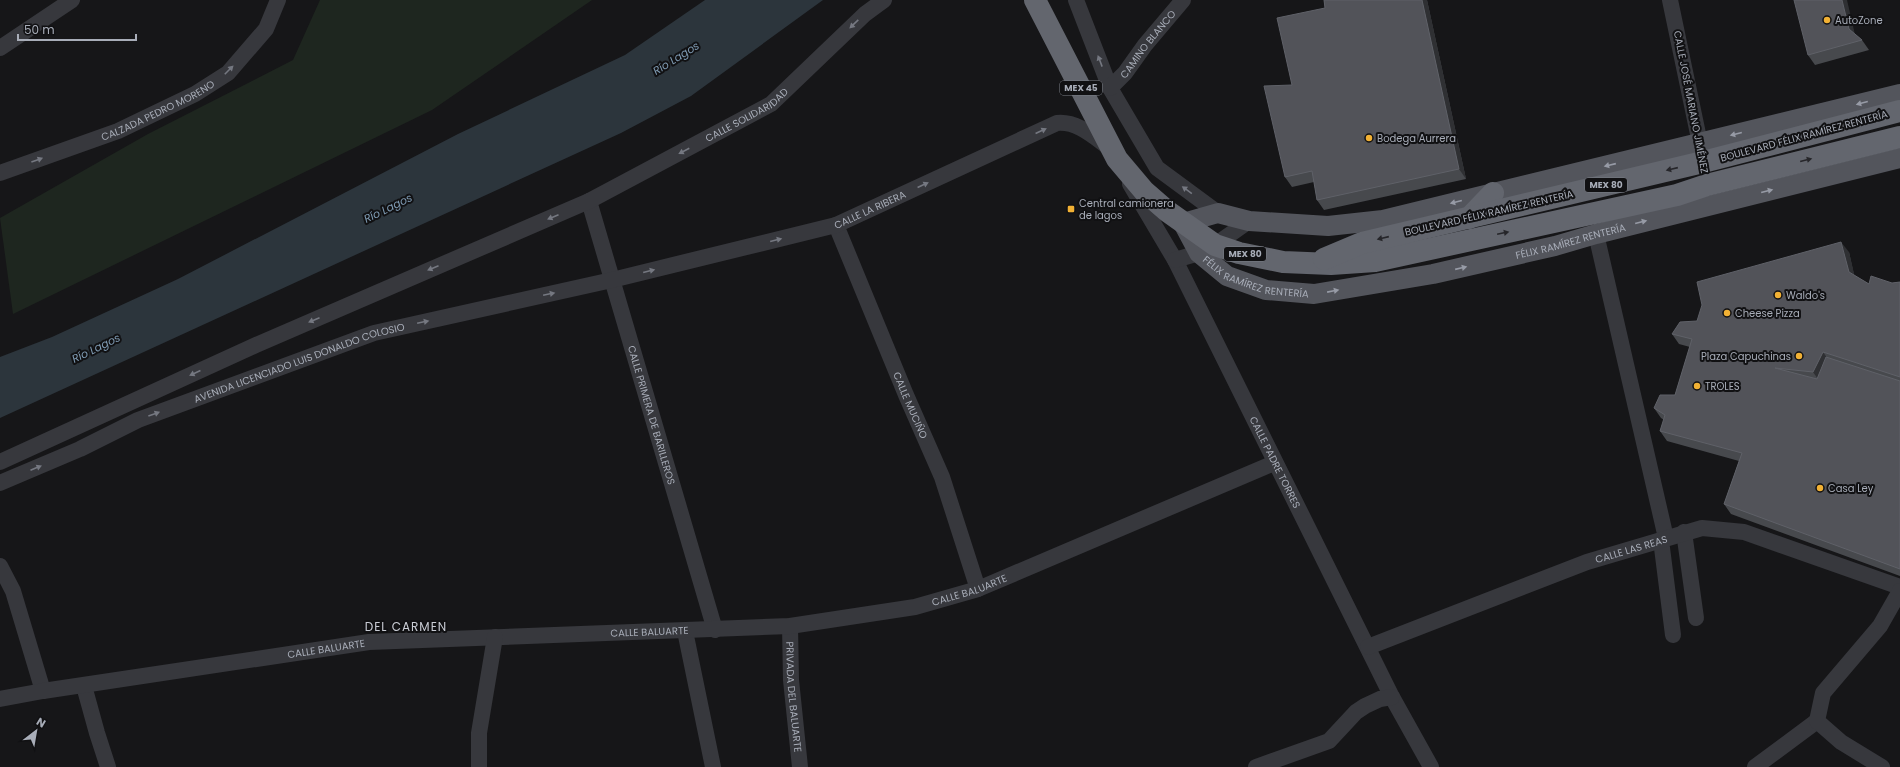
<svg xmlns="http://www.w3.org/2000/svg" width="1900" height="767" viewBox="0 0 1900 767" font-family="Poppins,sans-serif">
<rect width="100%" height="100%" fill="#161618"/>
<polygon fill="#1e261f" points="320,0 592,0 432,110 13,314 0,218 148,134 293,60"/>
<polygon fill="#2c353c" points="705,0 823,0 691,96 621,133 0,418 0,357 52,337 178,279 458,134 625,55"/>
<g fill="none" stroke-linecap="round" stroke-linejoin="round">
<g stroke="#37383d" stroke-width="16">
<polyline points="1076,0 1110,88 1157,168 1218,213"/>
<polyline points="1670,0 1702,153"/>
<polyline points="0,48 72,0"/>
<path id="s1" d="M1110,88L1125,73L1145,45L1183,0"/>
<path id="s2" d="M0,173L118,131L195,94L228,73L266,29L278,0"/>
<path id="s3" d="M1130,184L1175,260L1392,697L1431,767"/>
<path id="s4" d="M589,201L715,630"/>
<path id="s5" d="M836,225L906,395L942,477L978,589"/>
<polyline points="1596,234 1666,538"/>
<polyline points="1175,260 1199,253 1215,245 1249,221"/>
<path id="s6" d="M0,462L256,345L589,201L771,104L865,14L884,0"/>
<path id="s7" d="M0,483L80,449L138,420L374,333L612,280L836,225L1057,123C1078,121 1094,137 1111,149"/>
<polyline points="1684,532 1696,618"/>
<polyline points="1661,540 1673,635"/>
<polyline points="0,566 13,591 43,691"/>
<path id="s8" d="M790,626L791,680L800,767"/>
<polyline points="685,631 713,767"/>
<path id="s9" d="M1368,647L1587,562L1702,528L1744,532L1900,587"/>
<polyline points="84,686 97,733 108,767"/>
<path id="s10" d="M0,699L43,691L369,642L790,626L915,607L978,589L1274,463"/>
<polyline points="479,767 479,733 495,637"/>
<polyline points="1256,767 1329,741 1356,712 1365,706 1380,699 1392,697"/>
<polyline points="1755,767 1817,721"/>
<polyline points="1882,767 1841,742 1817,721 1823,693 1880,626 1900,591"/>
</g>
<path stroke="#53555c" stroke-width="20" id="s11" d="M1900,94L1383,220L1328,226L1249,221L1218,213L1183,223L1199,253L1227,276L1266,290L1314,294L1433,274L1555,246L1596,234L1900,158"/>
<g stroke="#63666e" stroke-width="22">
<polyline points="1035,0 1117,159 1144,191 1167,211 1215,245 1239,253 1283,262 1331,264 1375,261 1677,195 1707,185 1900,137"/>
<polyline points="1469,218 1493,193"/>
<polyline points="1324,259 1362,243 1703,162 1900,111"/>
</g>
</g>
<g fill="#47494d">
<polygon points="1324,0 1427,0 1466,179 1324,210 1317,200 1314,182 1292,187 1285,177 1292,85 1325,8"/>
<polygon points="1855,34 1862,40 1869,50 1815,65 1808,55"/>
<polygon points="1849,252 1854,275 1869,284 1892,283 1900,282 1900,576 1731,514 1724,504 1739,461 1667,441 1660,431 1664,420 1661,418 1654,408 1675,395 1690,347 1679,344 1672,334 1697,321"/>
</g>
<g fill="#2f3033">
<polygon points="1422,0 1427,0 1466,179 1459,169"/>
<polygon points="1842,0 1847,0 1856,39 1849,29"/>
<polygon points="1841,242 1849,252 1856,282 1849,272"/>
<polygon points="1823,352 1830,362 1820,382 1813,372"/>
</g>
<g fill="#525359" stroke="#5f6168">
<polygon points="1324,0 1422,0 1459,169 1317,200 1312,171 1285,177 1264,86 1292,85 1277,18 1325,8"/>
<polygon points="1794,0 1842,0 1849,29 1862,40 1808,55"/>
<polygon points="1841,242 1849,272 1869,284 1871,276 1892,283 1900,282 1900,377 1823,352 1813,372 1775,368 1817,379 1826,357 1900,381 1900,569 1724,504 1742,453 1660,431 1665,415 1654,408 1660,395 1675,395 1692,339 1672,334 1680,322 1697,321 1702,305 1697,282"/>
</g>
<defs><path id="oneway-solid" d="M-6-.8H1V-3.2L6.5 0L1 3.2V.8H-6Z"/></defs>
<g fill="#757881">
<use href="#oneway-solid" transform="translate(854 24) rotate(136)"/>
<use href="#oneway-solid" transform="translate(1100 61) rotate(-111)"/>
<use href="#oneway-solid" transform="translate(229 70) rotate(-45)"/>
<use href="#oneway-solid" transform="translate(1041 131) rotate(-25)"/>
<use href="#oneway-solid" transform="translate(684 151) rotate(152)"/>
<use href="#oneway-solid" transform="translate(37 160) rotate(-20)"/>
<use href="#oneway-solid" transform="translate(923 185) rotate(-25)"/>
<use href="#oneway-solid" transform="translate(1187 190) rotate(-144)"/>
<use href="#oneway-solid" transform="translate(553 217) rotate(157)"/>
<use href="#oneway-solid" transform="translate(776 240) rotate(-14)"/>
<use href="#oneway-solid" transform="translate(433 268) rotate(157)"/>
<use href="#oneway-solid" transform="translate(649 271) rotate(-14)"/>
<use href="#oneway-solid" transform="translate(549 294) rotate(-12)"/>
<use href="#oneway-solid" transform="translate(314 320) rotate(157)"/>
<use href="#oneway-solid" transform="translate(423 322) rotate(-12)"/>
<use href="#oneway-solid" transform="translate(195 373) rotate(155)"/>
<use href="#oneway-solid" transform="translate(154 414) rotate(-20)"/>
<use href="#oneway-solid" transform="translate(36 468) rotate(-23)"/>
</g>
<g fill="#979ba6">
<use href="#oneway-solid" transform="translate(1862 103) rotate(165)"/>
<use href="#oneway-solid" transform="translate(1736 134) rotate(166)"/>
<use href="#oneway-solid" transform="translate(1610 165) rotate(167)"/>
<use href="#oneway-solid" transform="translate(1767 191) rotate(-14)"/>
<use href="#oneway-solid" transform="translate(1456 202) rotate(166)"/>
<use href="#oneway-solid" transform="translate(1641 222) rotate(-14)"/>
<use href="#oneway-solid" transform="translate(1461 268) rotate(-13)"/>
<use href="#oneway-solid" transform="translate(1333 291) rotate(-11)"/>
</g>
<g fill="#26262a">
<use href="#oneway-solid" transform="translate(1806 160) rotate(-14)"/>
<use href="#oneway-solid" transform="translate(1672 169) rotate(167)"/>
<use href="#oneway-solid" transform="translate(1503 233) rotate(-12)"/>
<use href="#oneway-solid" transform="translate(1383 238) rotate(167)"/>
</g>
<g fill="#f2b134" stroke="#111113" stroke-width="1.5">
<circle cx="1827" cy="20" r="4"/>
<circle cx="1369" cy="138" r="4"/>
<rect x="1067" y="205" width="8" height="8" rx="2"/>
<circle cx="1778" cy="295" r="4"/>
<circle cx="1727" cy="313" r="4"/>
<circle cx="1799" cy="356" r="4"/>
<circle cx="1697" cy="386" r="4"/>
<circle cx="1820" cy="488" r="4"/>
</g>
<g text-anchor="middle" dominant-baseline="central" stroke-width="4" stroke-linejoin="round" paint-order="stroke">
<g fill="#111113" stroke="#7b7e86" stroke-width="1">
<rect x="1060" y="81" width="42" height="14" rx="3"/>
<rect x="1585" y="178" width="42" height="14" rx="3"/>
<rect x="1224" y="247" width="42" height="14" rx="3"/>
</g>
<g font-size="9" font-weight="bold" fill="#a8adb8">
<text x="1081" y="88">MEX 45</text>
<text x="1606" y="185">MEX 80</text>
<text x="1245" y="254">MEX 80</text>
</g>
<g font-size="10" fill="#a8adb8" stroke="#111113" text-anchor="start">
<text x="1835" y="20">AutoZone</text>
<text x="1377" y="138">Bodega Aurrera</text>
<text x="1079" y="203">Central camionera<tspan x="1079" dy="12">de lagos</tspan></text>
<text x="1786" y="295">Waldo's</text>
<text x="1735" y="313">Cheese Pizza</text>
<text x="1791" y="356" text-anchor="end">Plaza Capuchinas</text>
<text x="1705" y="386">TROLES</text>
<text x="1828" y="488">Casa Ley</text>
</g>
<g font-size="10" fill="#a8adb8" stroke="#111113">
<text stroke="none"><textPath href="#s1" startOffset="58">CAMINO BLANCO</textPath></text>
<text transform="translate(1691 102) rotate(79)">CALLE JOSÉ MARIANO JIMÉNEZ</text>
<text stroke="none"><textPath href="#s2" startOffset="170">CALZADA PEDRO MORENO</textPath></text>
<text stroke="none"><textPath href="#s6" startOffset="824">CALLE SOLIDARIDAD</textPath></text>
<text transform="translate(1804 136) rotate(-15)">BOULEVARD FÉLIX RAMÍREZ RENTERÍA</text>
<text stroke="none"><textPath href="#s7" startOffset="915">CALLE LA RIBERA</textPath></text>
<text transform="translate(1489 213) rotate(-13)">BOULEVARD FÉLIX RAMÍREZ RENTERÍA</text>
<text stroke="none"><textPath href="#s11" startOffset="1157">FÉLIX RAMÍREZ RENTERÍA</textPath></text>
<text stroke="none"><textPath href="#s11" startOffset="833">FÉLIX RAMÍREZ RENTERÍA</textPath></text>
<text stroke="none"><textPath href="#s7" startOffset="323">AVENIDA LICENCIADO LUIS DONALDO COLOSIO</textPath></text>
<text stroke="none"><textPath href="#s5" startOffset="195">CALLE MUCIÑO</textPath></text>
<text stroke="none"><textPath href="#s4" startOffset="223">CALLE PRIMERA DE BARILLEROS</textPath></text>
<text stroke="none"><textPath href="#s3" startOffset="314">CALLE PADRE TORRES</textPath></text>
<text stroke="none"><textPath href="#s9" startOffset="281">CALLE LAS REAS</textPath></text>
<text stroke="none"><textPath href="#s10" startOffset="978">CALLE BALUARTE</textPath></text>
<text stroke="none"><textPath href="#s10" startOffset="654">CALLE BALUARTE</textPath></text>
<text stroke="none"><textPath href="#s10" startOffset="330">CALLE BALUARTE</textPath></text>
<text stroke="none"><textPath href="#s8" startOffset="71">PRIVADA DEL BALUARTE</textPath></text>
</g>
<g font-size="11" font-style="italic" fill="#7f9bb3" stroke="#111113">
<text transform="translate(676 58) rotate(-32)">Río Lagos</text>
<text transform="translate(388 208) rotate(-26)">Río Lagos</text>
<text transform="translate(96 348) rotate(-26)">Río Lagos</text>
</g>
<g font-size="12" letter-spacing="1" fill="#c9ccd4" stroke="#111113">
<text x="406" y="626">DEL CARMEN</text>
</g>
</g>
<g transform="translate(36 731) rotate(31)" stroke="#111113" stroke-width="3" paint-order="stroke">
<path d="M0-3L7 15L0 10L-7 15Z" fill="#a8adb8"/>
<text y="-6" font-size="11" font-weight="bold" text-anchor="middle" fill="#a8adb8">N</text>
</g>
<path d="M18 34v6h118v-6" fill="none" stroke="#a8adb8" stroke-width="2"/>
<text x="24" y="34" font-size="12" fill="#a8adb8" stroke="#111113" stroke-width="3" paint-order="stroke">50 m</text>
</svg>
